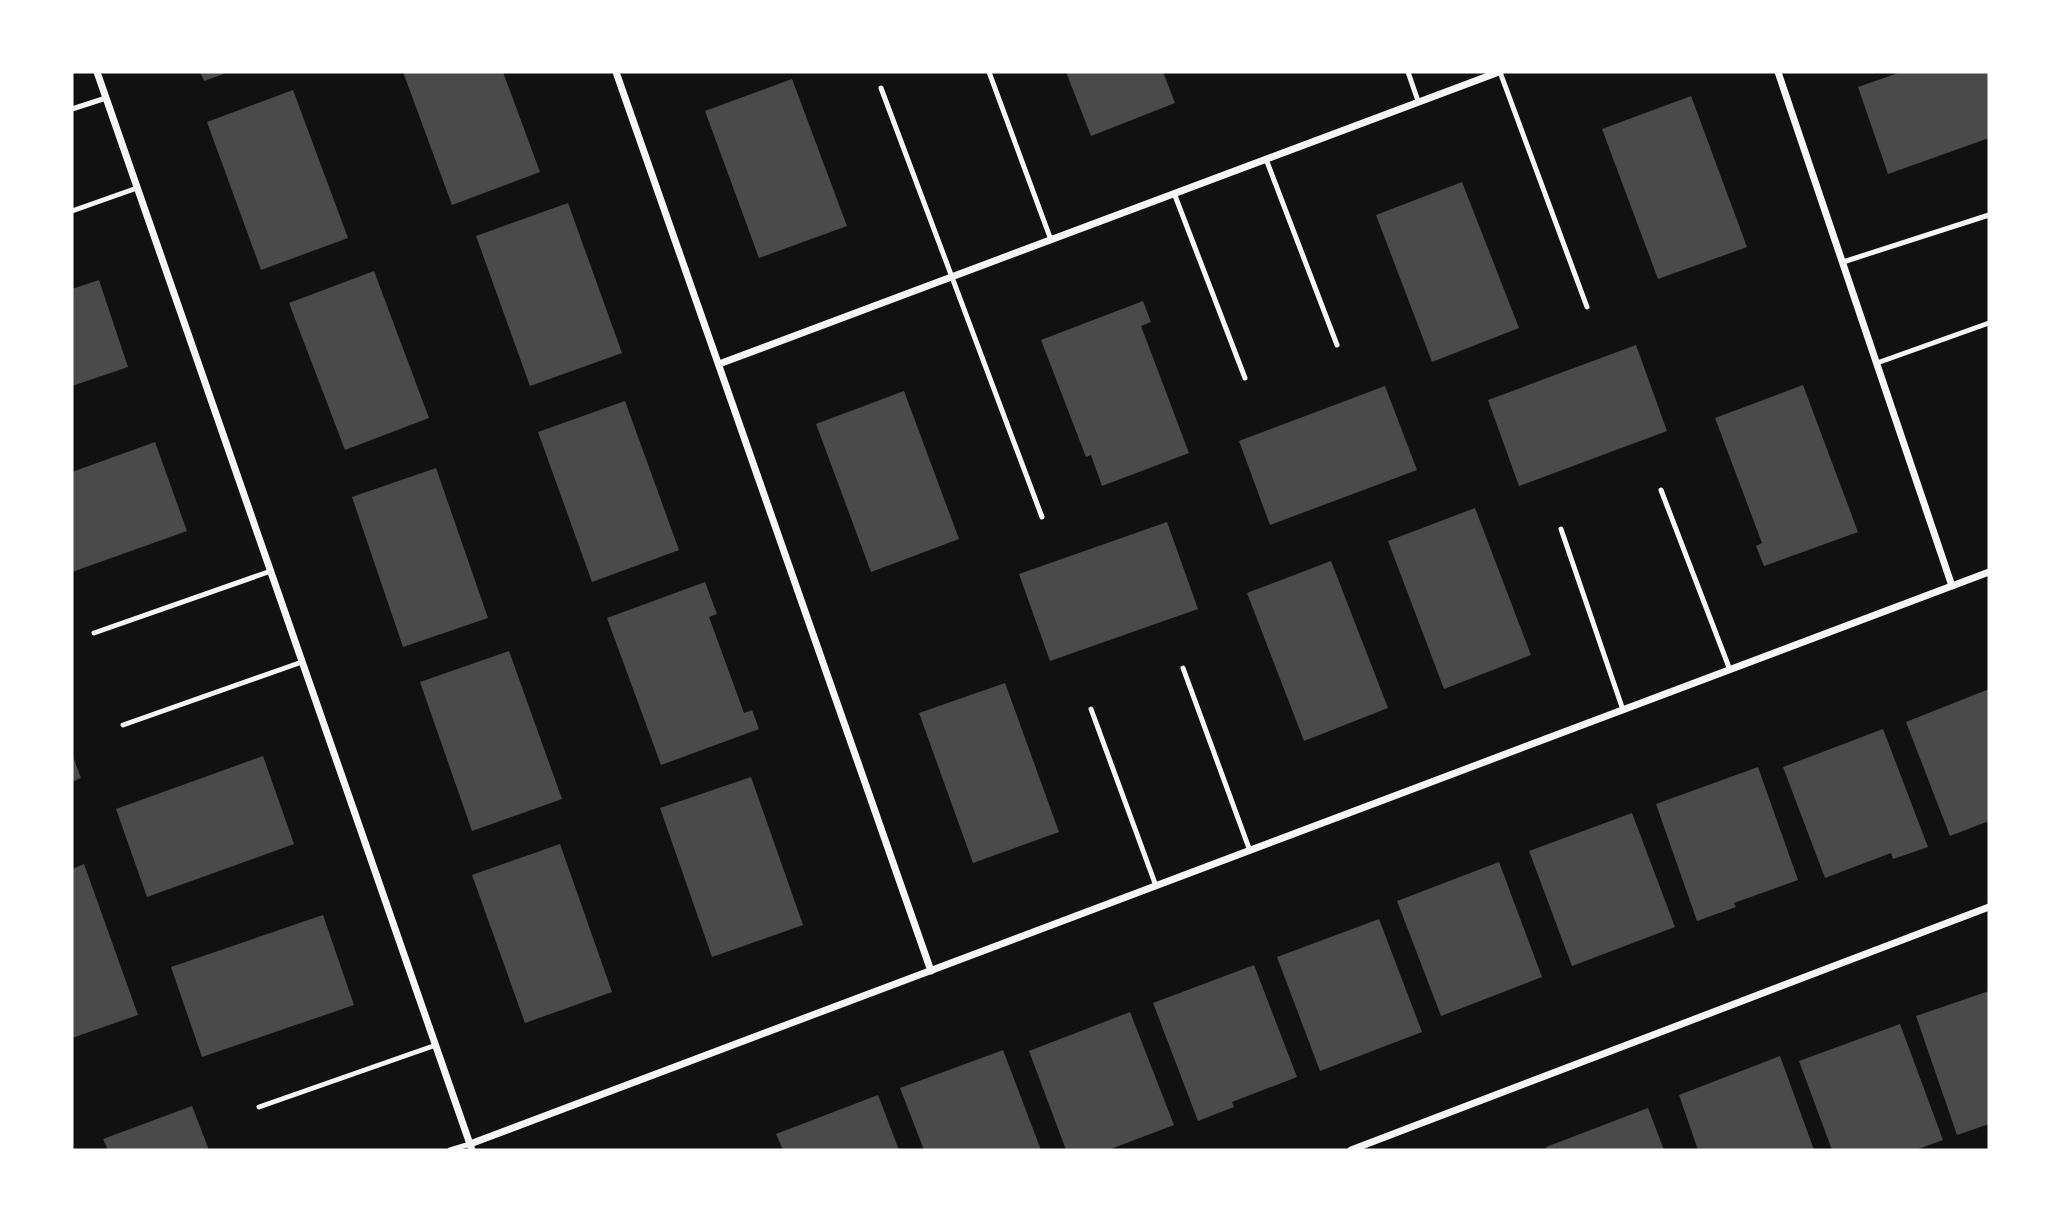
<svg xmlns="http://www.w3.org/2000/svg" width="2061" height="1222" viewBox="0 0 2061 1222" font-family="Montserrat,sans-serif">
<rect width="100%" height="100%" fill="#111"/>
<g fill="#4a4a4a">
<polygon points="200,72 229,72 204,81"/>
<polygon points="403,72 503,72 540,172 452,205"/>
<polygon points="1066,72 1163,72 1175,103 1091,136"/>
<polygon points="1901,72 1989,72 1989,138 1888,174 1858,87"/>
<polygon points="792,79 847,226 759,258 705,111"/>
<polygon points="293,90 348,238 261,270 207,122"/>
<polygon points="1691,96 1747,247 1658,279 1602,129"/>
<polygon points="1462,182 1519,328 1432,362 1376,215"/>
<polygon points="568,203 622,353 530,386 476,236"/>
<polygon points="374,271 429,418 345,450 289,303"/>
<polygon points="99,280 128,367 72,386 72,289"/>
<polygon points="1143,301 1151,322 1141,326 1189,453 1102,486 1091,455 1086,457 1041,340"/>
<polygon points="1636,345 1667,431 1519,486 1488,400"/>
<polygon points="1803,385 1858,532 1764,566 1756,546 1762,543 1715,418"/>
<polygon points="1385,386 1417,470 1270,525 1239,441"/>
<polygon points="904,391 959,539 871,572 816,424"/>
<polygon points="625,401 679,550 592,582 538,432"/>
<polygon points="155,442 187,531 72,572 72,472"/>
<polygon points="436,468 488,618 403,647 352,497"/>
<polygon points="1475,508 1531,655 1444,689 1388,541"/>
<polygon points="1167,522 1198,609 1050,661 1019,574"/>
<polygon points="1331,561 1388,708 1304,741 1247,593"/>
<polygon points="705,582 717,614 709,617 744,713 752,710 759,729 661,765 607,618"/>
<polygon points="509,651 562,799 472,831 420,682"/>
<polygon points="1005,683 1059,832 973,863 919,713"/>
<polygon points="1989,689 1989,821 1950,836 1906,722"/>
<polygon points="1883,729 1928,847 1893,859 1891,853 1825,878 1783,767"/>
<polygon points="72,754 81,778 72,782"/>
<polygon points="263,756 294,844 147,897 116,809"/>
<polygon points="1758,767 1798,880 1734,903 1736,907 1697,921 1656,804"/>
<polygon points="751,777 803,925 712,957 660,808"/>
<polygon points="1632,813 1675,927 1572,966 1529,851"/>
<polygon points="560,844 612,992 525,1023 472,875"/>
<polygon points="1499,862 1542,977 1441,1016 1397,901"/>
<polygon points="84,864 138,1015 72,1038 72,869"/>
<polygon points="323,915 354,1005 202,1057 171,967"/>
<polygon points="1379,919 1422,1032 1320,1071 1277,957"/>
<polygon points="1254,965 1297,1077 1232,1102 1234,1107 1198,1121 1153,1003"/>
<polygon points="1989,991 1989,1124 1957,1135 1916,1016"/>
<polygon points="1130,1012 1174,1125 1108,1150 1066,1150 1029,1051"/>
<polygon points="1900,1024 1943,1140 1915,1150 1832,1150 1799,1061"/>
<polygon points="1003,1050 1041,1150 924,1150 900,1088"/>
<polygon points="1780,1056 1814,1150 1698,1150 1679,1095"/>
<polygon points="878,1095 899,1150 783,1150 776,1134"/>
<polygon points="192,1106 209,1150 108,1150 103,1139"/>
<polygon points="1648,1108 1664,1150 1547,1150 1546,1147"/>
</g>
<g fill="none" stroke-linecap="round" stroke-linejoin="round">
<g stroke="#f5f5f5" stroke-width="5">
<polyline points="989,72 1051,240"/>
<polyline points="1408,72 1418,101"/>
<polyline points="1500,72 1587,307"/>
<polyline points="881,88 1042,517"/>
<polyline points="72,109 106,98"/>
<polyline points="1266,159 1337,345"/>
<polyline points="1174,193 1245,378"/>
<polyline points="72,211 137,188"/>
<polyline points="1843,262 1989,215"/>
<polyline points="1877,363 1989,323"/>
<polyline points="1661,490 1730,670"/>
<polyline points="1561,529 1623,710"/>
<polyline points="94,633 271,571"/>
<polyline points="1183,668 1250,851"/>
<polyline points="1091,709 1156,886"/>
<polyline points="123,725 302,662"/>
<polyline points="259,1107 436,1045"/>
<polyline points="450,1150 470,1144"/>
</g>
<g stroke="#f5f5f5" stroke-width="7">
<polyline points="97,72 472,1150"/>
<polyline points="616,72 931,971"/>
<polyline points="1778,72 1952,586"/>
<polyline points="719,364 1499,72"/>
<polyline points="470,1144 1989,572"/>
<polyline points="1351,1150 1989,907"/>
</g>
</g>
<rect width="2061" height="1222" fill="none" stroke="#ffffff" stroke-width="147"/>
</svg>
